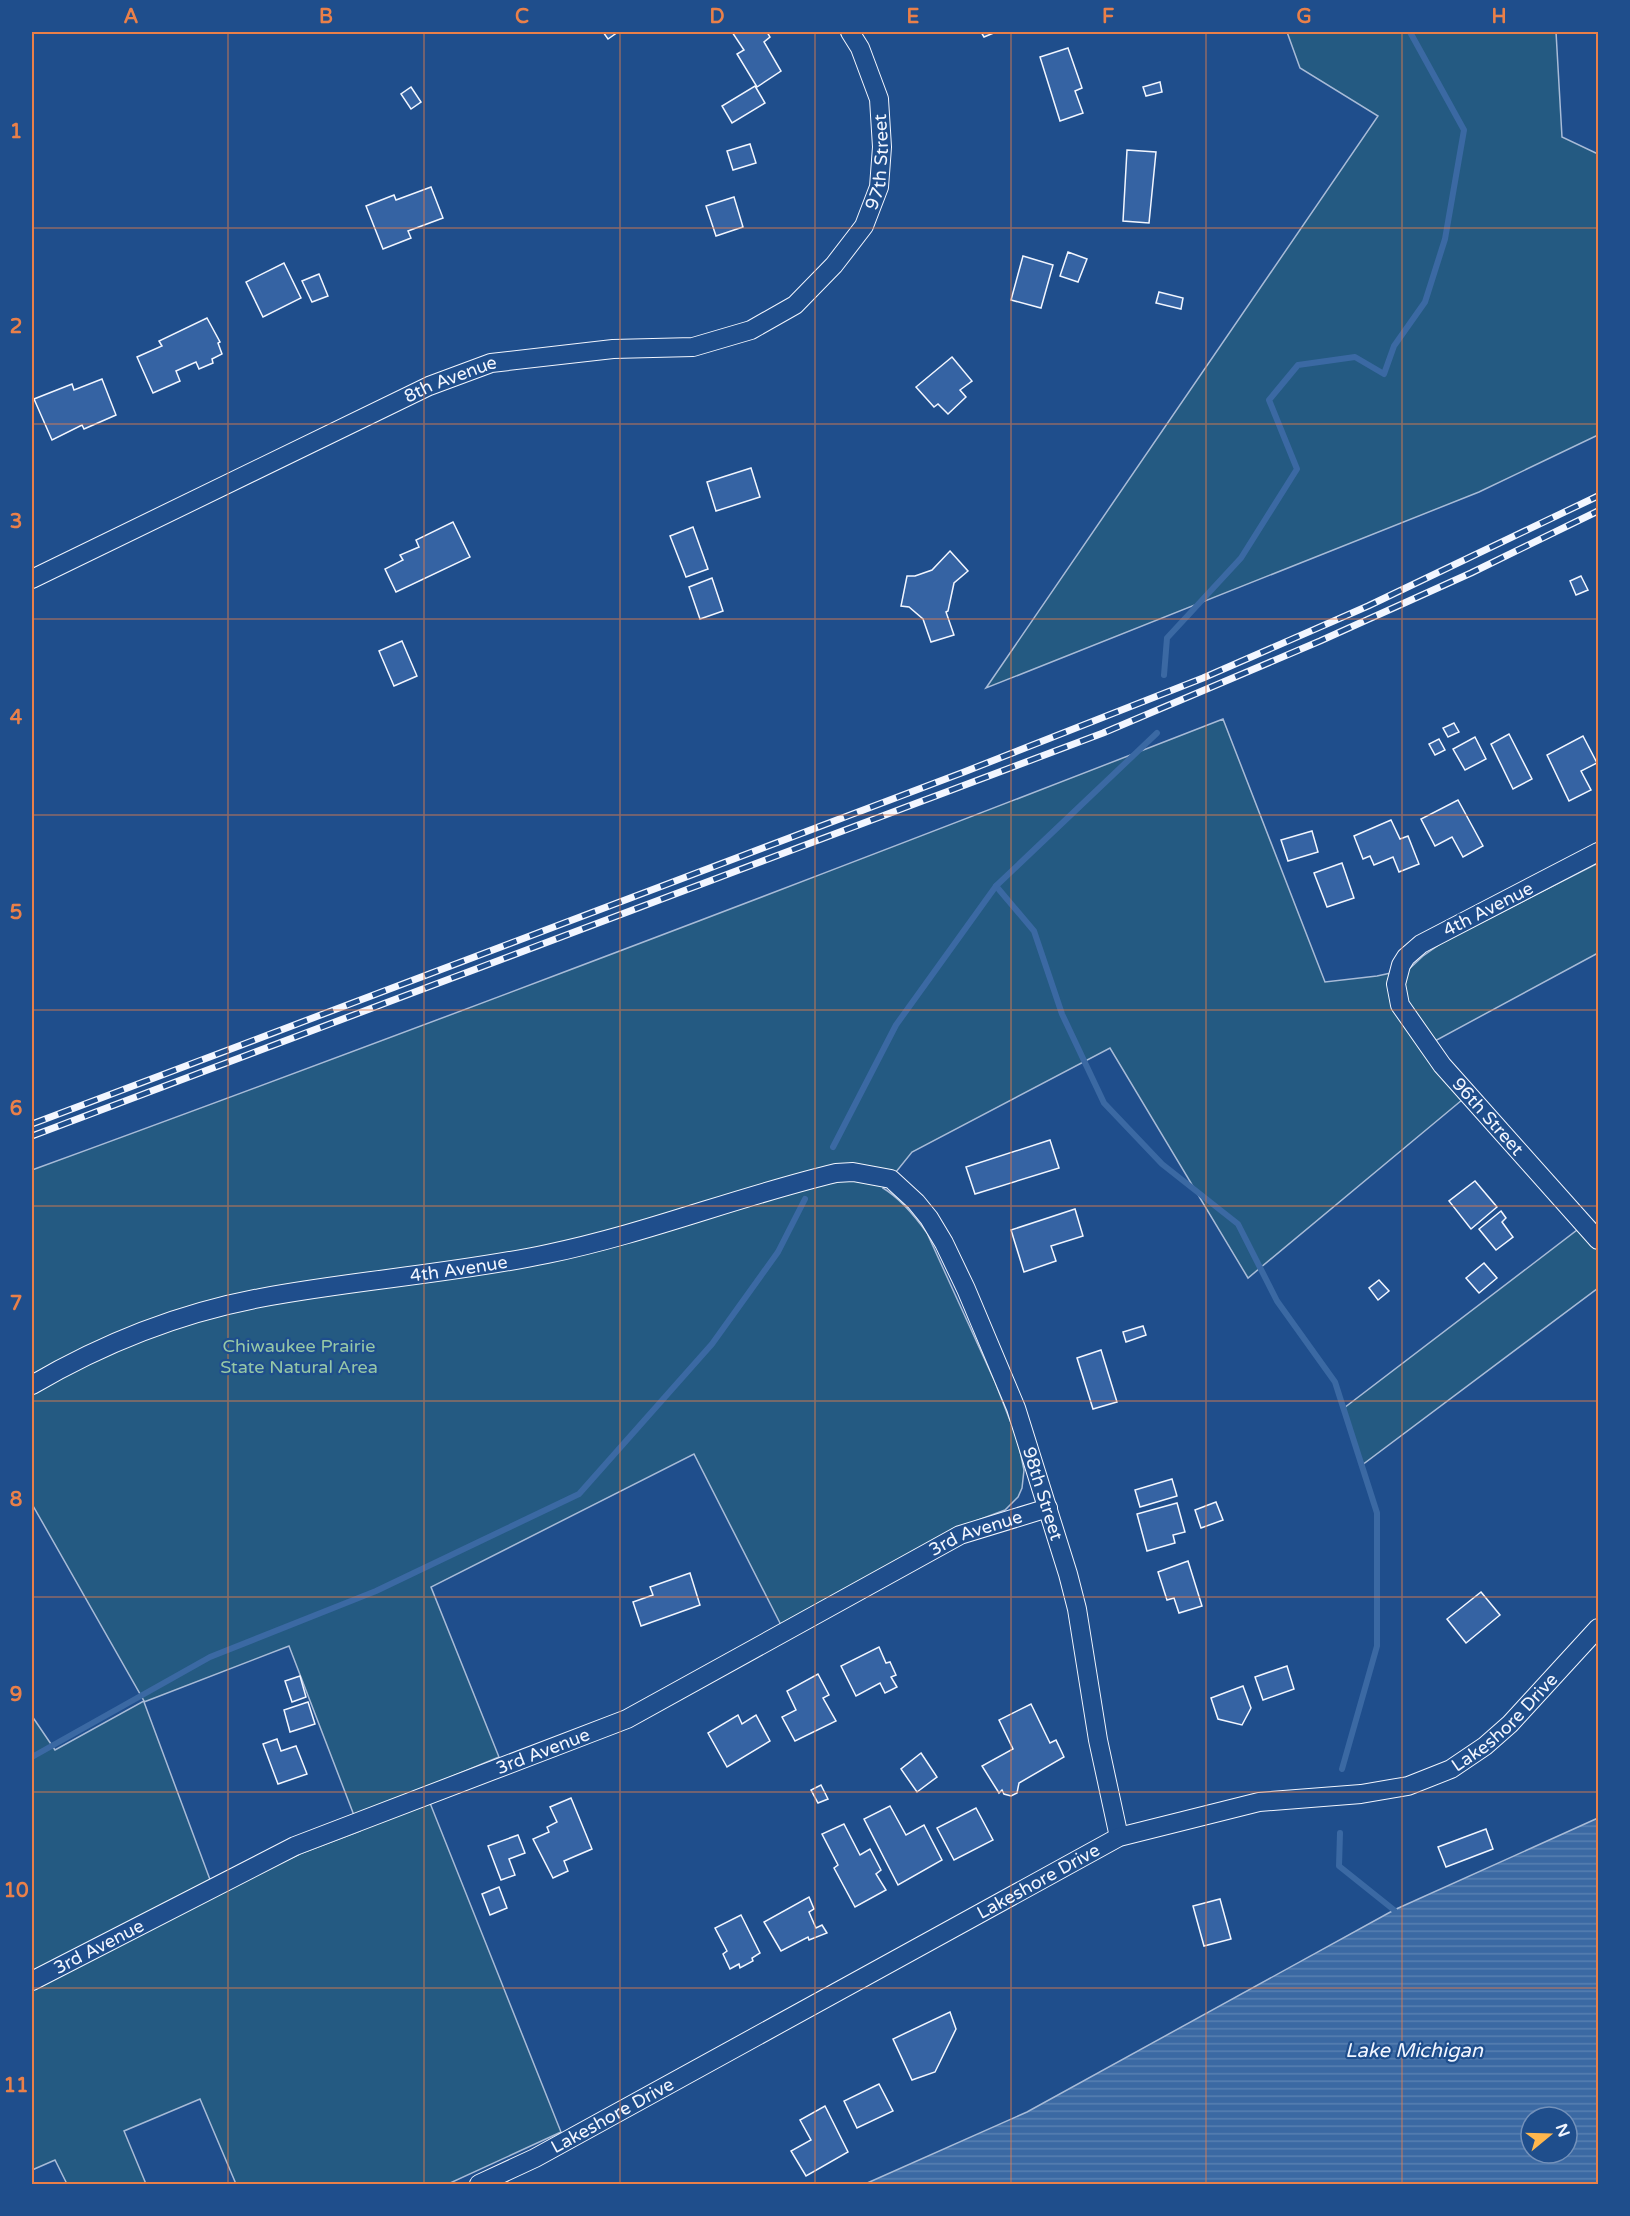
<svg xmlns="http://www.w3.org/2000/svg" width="1630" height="2216" viewBox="0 0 1630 2216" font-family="'Varela Round',sans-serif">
<defs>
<pattern id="water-rules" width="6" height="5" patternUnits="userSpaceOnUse" patternTransform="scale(1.5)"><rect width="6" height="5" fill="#3b69a3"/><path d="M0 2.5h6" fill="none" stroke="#587fb1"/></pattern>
</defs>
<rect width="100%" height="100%" fill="#1f4e8c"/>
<g fill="#245a82" stroke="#a8bbd7" stroke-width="1.5" fill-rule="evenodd">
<polygon points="1287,32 1556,32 1562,137 1598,154 1598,435 1479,492 986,688 1378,116 1300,68"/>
<path d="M1223,719L1325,982L1377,976L1409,969L1423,956L1443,942L1598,863V953L1420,1049L1462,1100L1248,1278L1110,1048L912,1152L883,1188C901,1199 915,1216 927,1233L995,1382L1018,1441L1024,1470L1022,1488L1018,1497L1005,1510L957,1528L781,1625L694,1454L431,1587L499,1757L424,1788L561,2132L448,2184H236L200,2099L124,2131L146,2184H67L55,2160L32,2170V1716L55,1750L144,1701L32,1504V1170C431,1024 828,873 1223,719ZM289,1646L360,1831L302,1853L215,1893L144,1702Z"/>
<polygon points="1585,1224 1598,1233 1598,1288 1362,1465 1344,1408"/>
</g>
<path fill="url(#water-rules)" stroke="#a8bbd7" stroke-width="1.5" fill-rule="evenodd" d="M1598,1818V2184H865L1027,2112L1394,1910ZM1531,2117H1567V2153H1531Z"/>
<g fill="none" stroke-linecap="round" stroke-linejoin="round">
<g stroke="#3b69a3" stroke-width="6">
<polyline points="1164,675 1167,638 1241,558 1297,469 1269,400 1298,365 1355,357 1384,374 1394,346 1425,302 1445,239 1464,130 1410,32"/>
<polyline points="996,886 1034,931 1062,1014 1104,1103 1162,1164 1238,1224 1277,1301 1335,1382 1377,1513 1377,1646 1342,1769"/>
<polyline points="833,1147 896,1025 996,886 1157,733"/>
<polyline points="32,1757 210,1657 376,1591 579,1494 712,1344 778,1252 805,1199"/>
<polyline points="1340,1833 1339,1866 1394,1910"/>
</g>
</g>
<g fill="#3563a3" stroke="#f2f6ff" stroke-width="1.5">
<polygon points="603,32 618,32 608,39"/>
<polygon points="732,32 767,32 770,37 764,42 781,71 757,87 737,54 744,50"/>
<polygon points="981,32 996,32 984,37"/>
<polygon points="1068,48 1082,88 1075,91 1083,113 1060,121 1040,57"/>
<polygon points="1160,82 1162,92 1146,96 1143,87"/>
<polygon points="755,86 765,103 732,123 722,106"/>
<polygon points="411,87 421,102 411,109 401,94"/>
<polygon points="750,144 756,163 733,170 727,151"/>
<polygon points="1127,150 1156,152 1149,223 1123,221"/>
<polygon points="431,187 443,218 408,231 411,238 383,249 366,206 394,195 396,200"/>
<polygon points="734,197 743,227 716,236 706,206"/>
<polygon points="1068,252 1087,259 1078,282 1060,276"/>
<polygon points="1023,256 1053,265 1041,308 1011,300"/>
<polygon points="284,263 301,298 263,317 246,282"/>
<polygon points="319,274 328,296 312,302 302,281"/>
<polygon points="1159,292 1183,298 1181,309 1156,303"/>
<polygon points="207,318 220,342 218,343 222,354 212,359 213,363 199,369 196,362 176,371 180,381 153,393 137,357 162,346 159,341"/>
<polygon points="952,357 972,381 960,390 966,397 948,414 938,404 934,407 916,387"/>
<polygon points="102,379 116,415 84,429 82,425 52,440 34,399 72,384 74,390"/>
<polygon points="751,468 760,497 716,511 707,482"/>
<polygon points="453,522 470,557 396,592 385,569 403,560 400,555 419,547 416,540"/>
<polygon points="693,527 708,569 686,577 670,536"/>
<polygon points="950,551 968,571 954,583 948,611 946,612 954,635 931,642 923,619 909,607 901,606 907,576 915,576 932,570"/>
<polygon points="1581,576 1588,590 1576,595 1570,581"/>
<polygon points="712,578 723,611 700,619 689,587"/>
<polygon points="402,641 417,676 394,686 379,651"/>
<polygon points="1454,723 1459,732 1448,737 1443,728"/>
<polygon points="1509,734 1532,779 1513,789 1491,744"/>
<polygon points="1583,736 1597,763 1581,771 1591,790 1569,801 1547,755"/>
<polygon points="1475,737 1486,759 1465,770 1453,749"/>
<polygon points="1439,739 1445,750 1435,755 1429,744"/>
<polygon points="1458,800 1483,846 1463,857 1452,837 1435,846 1421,819"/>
<polygon points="1391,820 1400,839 1408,836 1419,864 1399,872 1393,857 1374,865 1370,856 1363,859 1354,836"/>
<polygon points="1312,831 1318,852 1288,861 1281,840"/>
<polygon points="1342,863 1354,898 1327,907 1314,873"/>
<polygon points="1050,1140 1059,1168 975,1194 966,1167"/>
<polygon points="1475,1181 1497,1207 1471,1229 1449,1201"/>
<polygon points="1075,1209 1083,1236 1051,1246 1056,1261 1024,1272 1011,1230"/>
<polygon points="1501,1211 1506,1218 1502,1222 1513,1237 1496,1250 1479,1229"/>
<polygon points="1484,1263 1497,1278 1479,1293 1466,1278"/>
<polygon points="1379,1280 1389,1291 1378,1300 1369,1288"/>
<polygon points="1143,1326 1146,1335 1126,1342 1123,1332"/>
<polygon points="1101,1350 1117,1402 1093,1409 1077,1358"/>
<polygon points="1172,1479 1177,1496 1140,1507 1135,1490"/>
<polygon points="1216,1502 1223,1520 1201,1528 1195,1510"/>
<polygon points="1177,1503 1185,1532 1173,1535 1175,1543 1147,1551 1137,1514"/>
<polygon points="1188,1561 1202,1606 1179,1613 1174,1598 1167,1600 1158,1572"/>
<polygon points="690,1573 700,1605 641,1626 633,1602 653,1595 650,1587"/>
<polygon points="1481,1592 1500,1615 1466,1643 1447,1619"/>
<polygon points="879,1647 886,1663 890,1662 896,1675 891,1677 897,1687 885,1693 880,1683 856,1696 841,1666"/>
<polygon points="1287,1666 1294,1689 1263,1700 1255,1677"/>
<polygon points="818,1674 829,1695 823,1698 836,1721 795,1741 782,1717 796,1710 787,1691"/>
<polygon points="300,1676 306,1697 292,1702 285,1681"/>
<polygon points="1243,1686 1251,1708 1242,1725 1218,1719 1211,1698"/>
<polygon points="308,1702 315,1724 290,1732 284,1710"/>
<polygon points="1031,1704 1050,1743 1056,1740 1064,1757 1019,1783 1017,1793 1011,1796 1004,1794 1002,1790 999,1793 982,1766 1013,1749 999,1720"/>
<polygon points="738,1715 742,1724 756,1715 770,1741 727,1767 708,1733"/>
<polygon points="277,1739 281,1751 296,1746 307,1774 278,1784 263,1744"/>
<polygon points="921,1753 937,1777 917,1792 901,1769"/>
<polygon points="821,1785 828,1799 818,1803 811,1790"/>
<polygon points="571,1798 592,1849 564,1861 568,1871 553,1878 533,1839 549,1832 547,1827 557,1822 550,1807"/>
<polygon points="890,1806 906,1835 924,1825 942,1860 898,1885 864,1819"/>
<polygon points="976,1808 993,1840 954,1860 937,1828"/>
<polygon points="844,1824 860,1855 870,1849 881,1870 876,1874 886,1890 855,1907 834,1868 838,1865 822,1834"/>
<polygon points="1486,1829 1493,1849 1446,1867 1438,1847"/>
<polygon points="518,1835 525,1853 509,1859 515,1875 501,1880 488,1846"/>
<polygon points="499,1887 507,1908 490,1915 482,1894"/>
<polygon points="809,1897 814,1909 809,1912 816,1928 822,1925 827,1933 809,1940 808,1937 781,1951 764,1922"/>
<polygon points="1220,1899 1231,1939 1204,1946 1193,1906"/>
<polygon points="741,1915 760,1953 752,1958 753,1961 740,1968 739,1964 730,1969 723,1954 727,1951 715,1928"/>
<polygon points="950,2012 956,2029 935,2072 912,2080 893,2039"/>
<polygon points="879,2084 893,2111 857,2128 844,2101"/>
<polygon points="825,2106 848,2152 806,2176 791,2151 811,2140 800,2120"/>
</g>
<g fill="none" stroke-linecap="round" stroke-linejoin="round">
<defs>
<g id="street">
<path id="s1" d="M32,579L429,386L491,363L613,349L693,347L751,330L795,305L834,265L864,226L879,187L882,147L879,99L860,48L850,32"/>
<path id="s2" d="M1598,852L1421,944L1406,957L1401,965L1396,984L1400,1005L1442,1065L1598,1240"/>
<path id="s3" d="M32,1385C102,1344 180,1313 260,1298C355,1280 452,1274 547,1254C645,1234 739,1196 836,1173L853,1172L891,1179L916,1202L929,1218L944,1243L966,1289L1016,1408L1068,1574L1077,1609L1098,1740L1119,1837"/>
<path id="s4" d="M32,1981L295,1846L627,1719L960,1535L1048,1508"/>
<path id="s5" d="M479,2184L535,2158L1119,1837L1259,1802L1361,1794L1408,1786L1451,1769L1485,1746L1510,1724L1598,1628"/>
</g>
</defs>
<use href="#street" stroke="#f2f6ff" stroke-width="20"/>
<use href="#street" stroke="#1f4e8c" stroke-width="18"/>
<defs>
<g id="rail">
<polyline points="32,1124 964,772 1203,678 1368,606 1598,496"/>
<polyline points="32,1136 1103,733 1320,641 1471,573 1598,511"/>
</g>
</defs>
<use href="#rail" stroke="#f2f6ff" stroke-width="7"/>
<use href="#rail" stroke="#1f4e8c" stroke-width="4.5" stroke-dasharray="14" stroke-linecap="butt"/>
</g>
<path fill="none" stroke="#ea8049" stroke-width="1.5" stroke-opacity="0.55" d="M228,32V2184M424,32V2184M620,32V2184M815,32V2184M1011,32V2184M1206,32V2184M1402,32V2184M32,228H1598M32,424H1598M32,619H1598M32,815H1598M32,1010H1598M32,1206H1598M32,1401H1598M32,1597H1598M32,1792H1598M32,1988H1598"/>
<g text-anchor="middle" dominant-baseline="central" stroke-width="4.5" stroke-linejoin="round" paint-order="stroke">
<g font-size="18" fill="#f2f6ff" stroke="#1f4e8c">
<text stroke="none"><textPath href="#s1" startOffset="993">97th Street</textPath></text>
<text stroke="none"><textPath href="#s1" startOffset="464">8th Avenue</textPath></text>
<text transform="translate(1488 909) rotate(-27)">4th Avenue</text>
<text stroke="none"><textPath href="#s2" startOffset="412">96th Street</textPath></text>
<text stroke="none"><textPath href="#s3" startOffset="446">4th Avenue</textPath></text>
<text stroke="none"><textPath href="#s3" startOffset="1245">98th Street</textPath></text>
<text stroke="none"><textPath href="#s4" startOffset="1047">3rd Avenue</textPath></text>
<text stroke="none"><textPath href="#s5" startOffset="1140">Lakeshore Drive</textPath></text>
<text stroke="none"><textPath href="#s4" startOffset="561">3rd Avenue</textPath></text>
<text stroke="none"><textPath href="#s5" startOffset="636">Lakeshore Drive</textPath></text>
<text stroke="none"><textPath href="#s4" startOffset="75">3rd Avenue</textPath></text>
<text stroke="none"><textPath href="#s5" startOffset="150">Lakeshore Drive</textPath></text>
</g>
<g font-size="18" fill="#97c8a6" stroke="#1f4e8c">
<text x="299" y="1346">Chiwaukee Prairie<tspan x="299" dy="21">State Natural Area</tspan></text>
</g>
<g font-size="20" font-style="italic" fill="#f2f6ff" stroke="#1f4e8c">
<text x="1414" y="2051">Lake Michigan</text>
</g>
</g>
<rect width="1630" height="2216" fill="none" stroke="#1f4e8c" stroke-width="66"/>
<g transform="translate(1549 2135) rotate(71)"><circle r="28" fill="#1f4e8c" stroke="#7391ba" stroke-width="1.5"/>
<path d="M0-4.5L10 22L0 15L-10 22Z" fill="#ffb74d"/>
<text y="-9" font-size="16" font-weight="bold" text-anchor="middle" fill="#f2f6ff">N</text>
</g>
<rect x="33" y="33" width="1564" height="2150" fill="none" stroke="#ea8049" stroke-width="2"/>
<g font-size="20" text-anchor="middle" font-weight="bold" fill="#ea8049">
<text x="131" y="23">A</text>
<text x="326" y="23">B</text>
<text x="522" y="23">C</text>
<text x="717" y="23">D</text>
<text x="913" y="23">E</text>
<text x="1108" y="23">F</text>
<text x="1304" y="23">G</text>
<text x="1499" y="23">H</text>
<text x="16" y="138">1</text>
<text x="16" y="333">2</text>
<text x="16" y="528">3</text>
<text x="16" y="724">4</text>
<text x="16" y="919">5</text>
<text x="16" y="1115">6</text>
<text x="16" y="1310">7</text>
<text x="16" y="1506">8</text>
<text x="16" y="1701">9</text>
<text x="16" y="1897">10</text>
<text x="16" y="2092">11</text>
</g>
</svg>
